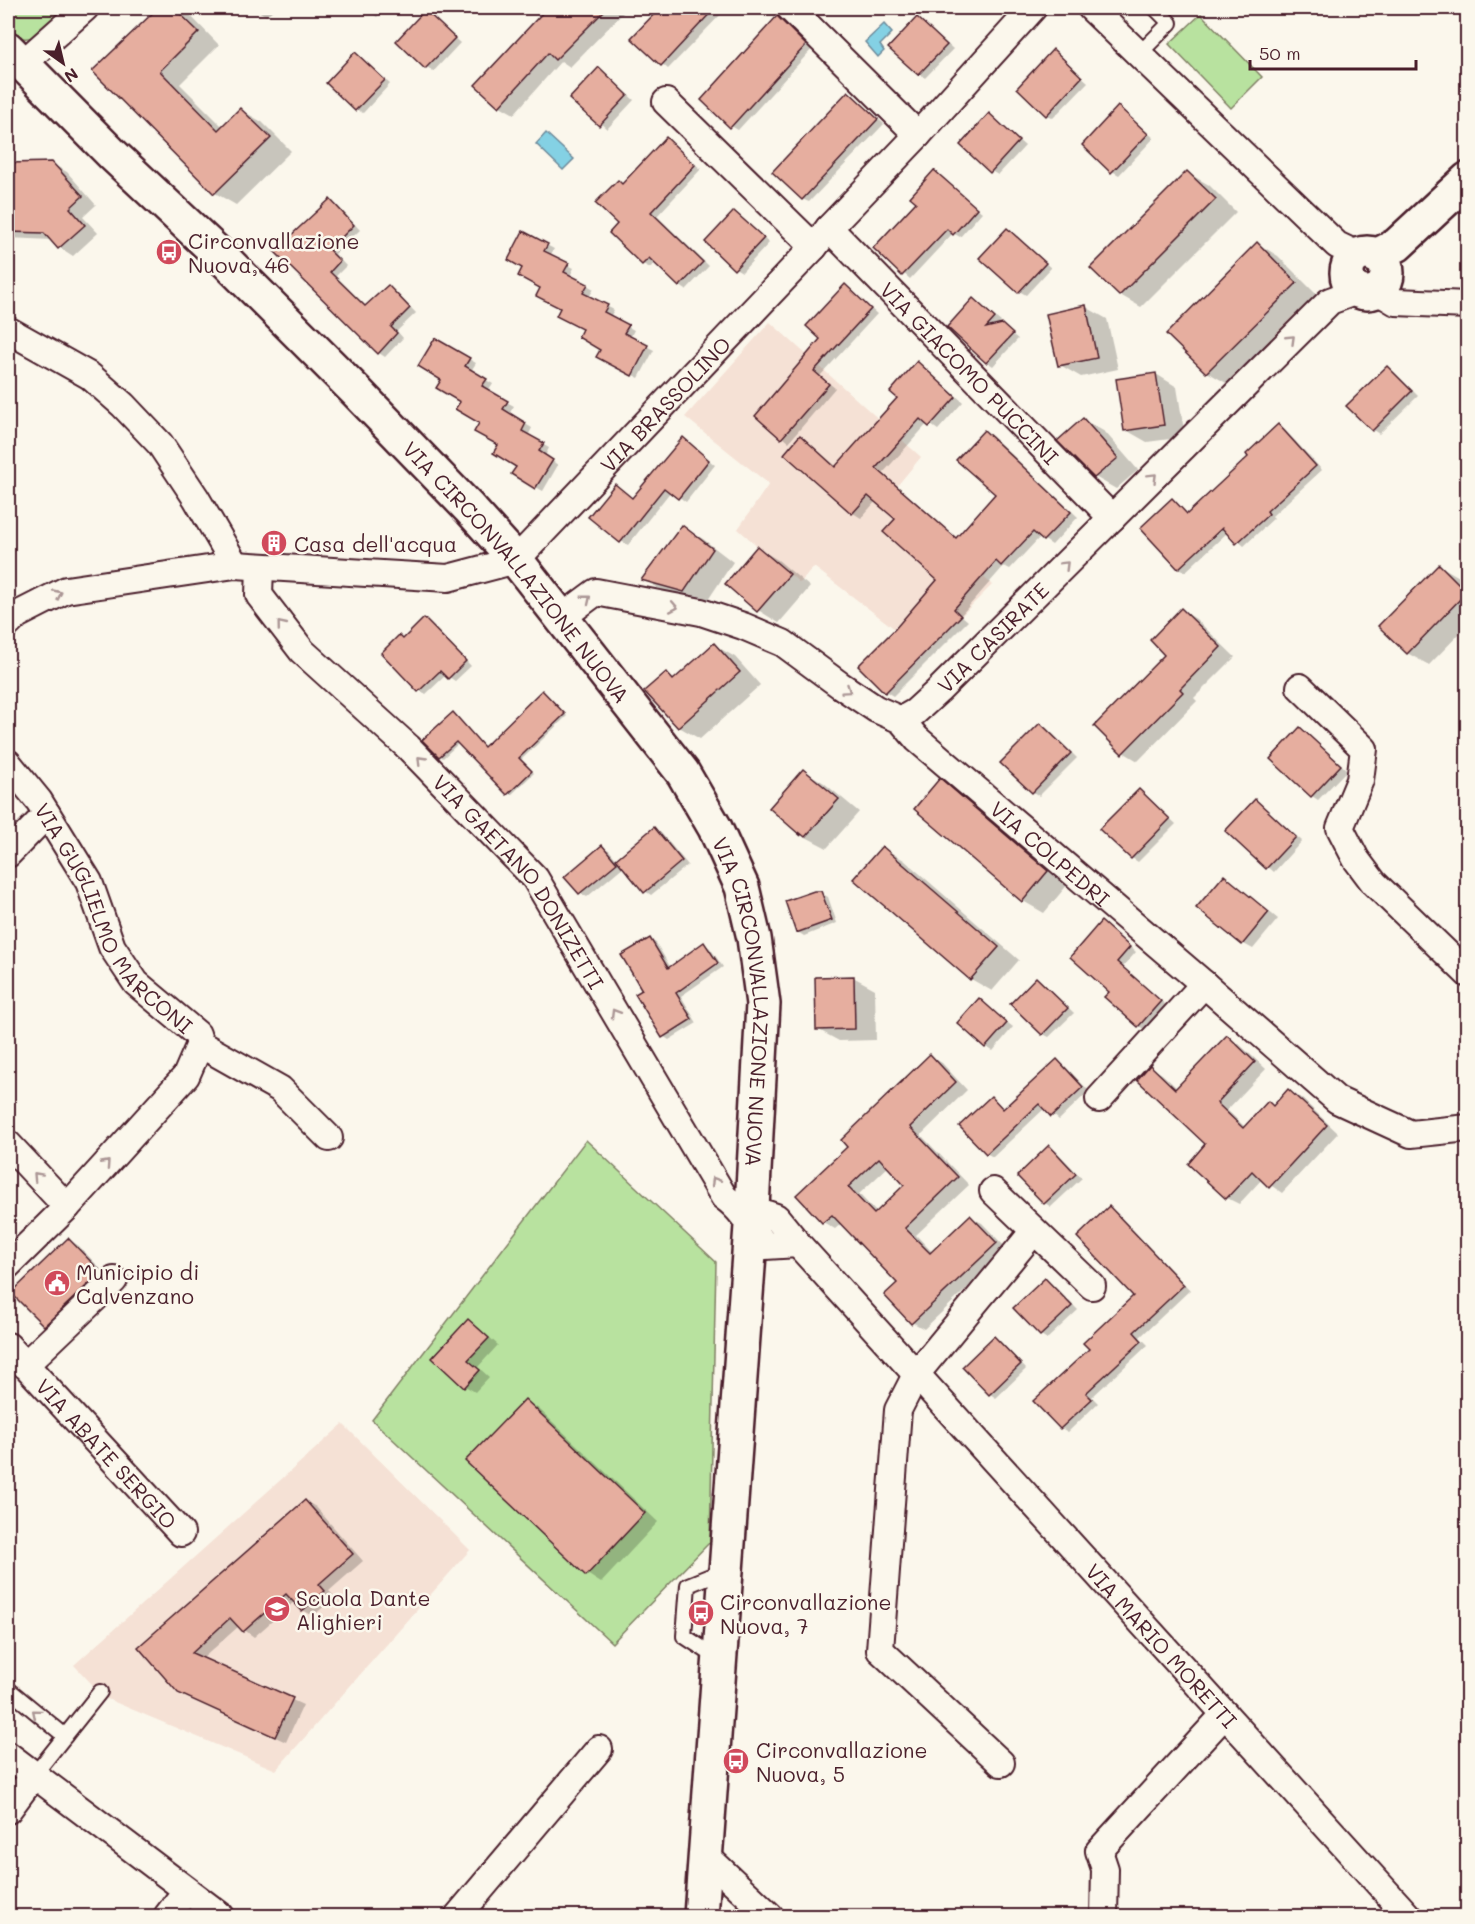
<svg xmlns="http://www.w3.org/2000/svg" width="1475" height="1924" viewBox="0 0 1475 1924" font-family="Mali,sans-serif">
<rect width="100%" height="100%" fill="#fbf7ec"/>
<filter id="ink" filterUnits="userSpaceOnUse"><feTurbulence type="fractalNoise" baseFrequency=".0167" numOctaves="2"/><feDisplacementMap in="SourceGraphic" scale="12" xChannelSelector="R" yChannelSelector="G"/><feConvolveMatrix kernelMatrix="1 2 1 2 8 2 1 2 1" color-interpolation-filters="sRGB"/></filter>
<g filter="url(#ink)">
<g fill="#f5e1d5">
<polygon points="770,322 921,457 897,486 990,568 983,576 992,585 922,655 895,629 814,567 800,583 738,529 769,484 685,417"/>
<polygon points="343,1424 470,1550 276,1770 105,1698 74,1665"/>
</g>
<g fill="#b8e29f" stroke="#818065" stroke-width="1.5">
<path d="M8,8H64C48,26 34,50 8,32Z"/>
<polygon points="1201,14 1262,77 1231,108 1169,44"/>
<polygon points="586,1140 716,1262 710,1542 612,1643 372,1420"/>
</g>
<g fill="#84d1e4" stroke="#6d8a9a" stroke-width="1.5">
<polygon points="884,24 892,33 880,45 884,51 878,57 865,42"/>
<polygon points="546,133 574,159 563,170 536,144"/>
</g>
<g fill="#0003" fill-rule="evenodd">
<polygon points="160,8 177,8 188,13 219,45 180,84 223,127 241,110 262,122 291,151 236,205 215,193 94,71"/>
<polygon points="254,8 275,8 266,16"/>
<polygon points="364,8 385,8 377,17"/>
<polygon points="549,8 621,8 625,11 570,67 561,61 514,114 500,106 477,85"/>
<polygon points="662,8 727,8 668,69 633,38"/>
<polygon points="854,8 865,8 861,12"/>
<polygon points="958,8 968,8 964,11"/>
<polygon points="425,12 460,43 433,72 398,41"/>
<polygon points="777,18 784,21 812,49 738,130 731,126"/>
<polygon points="918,18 953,49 925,78 890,48"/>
<polygon points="1053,51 1088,82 1053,118 1047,115"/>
<polygon points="355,54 390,84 363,113 356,109"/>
<polygon points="599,69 634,100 607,129 572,99"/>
<polygon points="848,93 884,124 809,202 802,199"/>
<polygon points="1118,108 1154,138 1119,175 1112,171"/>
<polygon points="990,115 1025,146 998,175 991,171"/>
<polygon points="666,139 701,169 657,216 709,266 686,290 680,286 655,262 650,268 643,264 611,233 619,224 623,185"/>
<polygon points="8,164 52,164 67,172 96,205 83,217 98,233 73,256 59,247 52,240 8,238"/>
<polygon points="934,172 982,212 960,237 953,233 910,279 875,248 918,202"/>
<polygon points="1188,173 1209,185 1236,212 1141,307 1120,295"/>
<polygon points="330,201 337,205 360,230 335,254 346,266 336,276 367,307 388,287 395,291 416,313 397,331 403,338 385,357 379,353 276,251"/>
<polygon points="734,213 769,243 742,272 735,268"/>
<polygon points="1007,229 1051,268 1026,295 1019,291"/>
<polygon points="524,233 554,249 550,256 574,268 570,276 594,289 589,297 614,310 610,317 634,330 630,338 654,350 639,378 605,361 602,349 524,268"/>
<polygon points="1257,243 1278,256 1317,295 1228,384 1207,372"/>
<polygon points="845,286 877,314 820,376 835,388 789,442 757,416 822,339"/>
<polygon points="974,300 1001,322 997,327 1002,326 1018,339 993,366 987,362"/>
<polygon points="1086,307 1107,319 1118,369 1081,377 1060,365"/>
<polygon points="435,340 476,363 471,371 493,384 488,392 514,406 509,414 532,428 528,436 549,448 545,456 558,465 543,491 513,474 518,466 443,379"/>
<polygon points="917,363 925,368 963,402 938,430 928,423 883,473 957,538 997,494 984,432 992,436 1078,517 1052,545 1040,537 1010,569 1004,566 961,615 968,621 893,696 885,691 896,630 939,580 897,519 876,501 861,518 853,513 800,437 808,442 837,467 899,398"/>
<polygon points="1387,368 1394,372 1418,396 1379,434 1373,430"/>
<polygon points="1156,374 1177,387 1185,437 1147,442 1126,430"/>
<polygon points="1084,420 1105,432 1138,470 1116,489 1095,477 1060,441"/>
<polygon points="1278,426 1285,430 1322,470 1272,516 1274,518 1244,546 1228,532 1185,572 1179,568 1172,500 1188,514 1250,457"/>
<polygon points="683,439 715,465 686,502 671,491 628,545 621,541 615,486 633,499"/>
<polygon points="682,527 703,539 733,562 706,603 664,592 644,580"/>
<polygon points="757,548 778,560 810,587 779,623 758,610"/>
<polygon points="1440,566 1461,578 1468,585 1468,625 1429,665 1407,653"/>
<polygon points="1181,610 1196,619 1235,657 1194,698 1197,701 1138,761 1123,752 1167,655"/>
<polygon points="425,620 431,624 471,666 455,681 446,675 426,694 419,690 400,637 404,639"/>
<polygon points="714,645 735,657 760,685 700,739 679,727 666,674 676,680"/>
<polygon points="545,694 567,716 521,760 534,773 511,795 459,743 443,758 440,756 453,714 485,748"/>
<polygon points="1040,724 1047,728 1077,758 1039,796 1033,792 1003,762"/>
<polygon points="1301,729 1307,733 1347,770 1318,800 1312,796"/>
<polygon points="803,770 824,783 859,812 827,848 802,835 771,808"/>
<polygon points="940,780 961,792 1068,884 1044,913 1023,901"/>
<polygon points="1139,791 1145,795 1176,824 1138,862 1132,858"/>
<polygon points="1256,801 1302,841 1274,872 1228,831"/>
<polygon points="654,829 661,833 688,865 651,895 645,891 624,866 587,897 580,893 566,877 602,847 609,850 617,860"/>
<polygon points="883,848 904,860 1019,960 992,991 971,979"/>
<polygon points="1224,877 1234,883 1278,919 1253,949 1242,943"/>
<polygon points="821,893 828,897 837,923 804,936 798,932"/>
<polygon points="1102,923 1136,952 1123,967 1167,1006 1145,1030 1139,1026 1111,992"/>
<polygon points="650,940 656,943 671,968 704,944 710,948 723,967 681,996 697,1023 669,1040 663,1036 644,990"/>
<polygon points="853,977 875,989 876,1040 839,1041 817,1029"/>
<polygon points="1037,979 1043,983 1074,1013 1049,1037 1043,1034"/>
<polygon points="979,1000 1013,1027 993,1051 986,1047"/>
<polygon points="1227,1037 1239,1044 1266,1069 1227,1110 1245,1127 1274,1107 1289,1091 1301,1098 1338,1133 1282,1193 1262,1179 1239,1204 1227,1198 1190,1164 1207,1144 1150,1067 1162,1074 1178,1089"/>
<path d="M930,1056L942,1063L967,1090L921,1135L969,1185L916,1235L933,1253L970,1217L982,1223L1008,1250L924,1329L912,1322L899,1283L842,1223L835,1229L823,1222L798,1195L849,1147ZM889,1166L906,1185L877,1213L859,1194Z"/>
<polygon points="1057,1061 1064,1065 1089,1091 1059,1120 1045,1108 993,1157 986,1153 991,1098 1005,1109"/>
<polygon points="1049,1147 1056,1151 1082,1178 1051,1207 1045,1203"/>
<polygon points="1109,1208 1116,1212 1190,1290 1140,1337 1148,1345 1092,1397 1098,1403 1068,1432 1061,1428 1036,1401 1091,1349 1135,1296"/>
<polygon points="69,1240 79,1246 110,1279 55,1331 45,1325"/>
<polygon points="1045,1280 1052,1284 1078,1310 1047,1339 1041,1335"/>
<polygon points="468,1321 478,1327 498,1345 478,1367 489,1377 475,1392 465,1386"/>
<polygon points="994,1338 1001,1342 1026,1369 996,1398 990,1394"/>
<polygon points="525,1400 539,1409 658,1522 601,1583 587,1574"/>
<polygon points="305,1501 316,1507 363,1561 329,1591 335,1597 313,1616 303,1610 295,1601 254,1637 239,1626 202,1659 303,1705 286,1742 191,1698 140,1647"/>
</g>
<g fill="#e6ae9f" stroke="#4a1f2b" stroke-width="1.5" fill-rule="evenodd">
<polygon points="158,8 174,8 199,32 160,71 218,130 240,108 271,138 214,194 92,71"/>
<polygon points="547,8 607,8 555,60 548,53 499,107 475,85"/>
<polygon points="660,8 715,8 661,66 631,38"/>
<polygon points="425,10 455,38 425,69 396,41"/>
<polygon points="777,16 806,45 730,128 701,100"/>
<polygon points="917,17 947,45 918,75 888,48"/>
<polygon points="1053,49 1082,77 1046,116 1017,88"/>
<polygon points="355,52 385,80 355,111 326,83"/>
<polygon points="599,67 628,95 599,126 569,99"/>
<polygon points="848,91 878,119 802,200 772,172"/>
<polygon points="1118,106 1148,134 1111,173 1082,145"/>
<polygon points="989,113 1019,141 990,173 960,145"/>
<polygon points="666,137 695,165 651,212 703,262 679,287 649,258 642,265 609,233 617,224 595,203 618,180 622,184"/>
<polygon points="52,162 83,196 70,208 85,225 58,249 44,233 8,232 8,163"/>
<polygon points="934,170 977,208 953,235 947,229 902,276 873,248 916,202 910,197"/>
<polygon points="1187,171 1216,199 1119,296 1090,268"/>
<polygon points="330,199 354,225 329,250 340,261 330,272 365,306 388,285 410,308 391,327 397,333 378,354 274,251"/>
<polygon points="734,211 764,238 734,270 705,242"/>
<polygon points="1007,228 1046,263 1018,293 979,258"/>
<polygon points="523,231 548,244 544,251 569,263 564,272 588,284 583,293 608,305 604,312 629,325 624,333 648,345 632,376 596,357 600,350 578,337 582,329 556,316 560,308 536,296 540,288 518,276 522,268 508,260"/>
<polygon points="1257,242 1297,283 1206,373 1166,334"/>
<polygon points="845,284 871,309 814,371 829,384 781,439 755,416 820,339 806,326"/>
<polygon points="973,298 995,318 986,328 1002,324 1013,334 986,363 947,327"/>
<polygon points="1086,305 1097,358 1058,366 1046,314"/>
<polygon points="435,338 470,358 465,366 487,379 482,386 508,401 503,409 526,423 522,431 544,443 539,451 553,460 535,489 511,474 516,467 493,453 498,445 474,432 479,423 455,409 460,402 436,388 441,380 418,366"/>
<polygon points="917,361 956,397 929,427 920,419 876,468 956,538 995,494 956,460 984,430 1071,512 1043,541 1033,532 1001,566 996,561 954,609 961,616 885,693 858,666 895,629 937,580 883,532 895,519 868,496 852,514 784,454 800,435 835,467 897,398 890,392"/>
<polygon points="1387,366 1412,391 1372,431 1346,406"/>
<polygon points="1156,373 1164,425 1124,431 1116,379"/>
<polygon points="1083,418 1118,458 1094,478 1057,441"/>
<polygon points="1278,424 1316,466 1267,511 1269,514 1236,544 1222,528 1178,569 1140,528 1172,498 1187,514 1248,457 1246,454"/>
<polygon points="683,437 709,460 678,499 664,488 620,543 588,517 615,484 632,498"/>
<polygon points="682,525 713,549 684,592 641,580"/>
<polygon points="757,546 790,574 757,612 725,584"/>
<polygon points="1439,564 1467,592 1407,654 1378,626"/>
<polygon points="1181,608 1221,647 1180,689 1183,692 1122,754 1094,726 1164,655 1150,640"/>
<polygon points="424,618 466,661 448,679 440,671 418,692 381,653 399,635 403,639"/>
<polygon points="714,643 740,672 678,728 644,691 666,672 673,680"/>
<polygon points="542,690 565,714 519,758 532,771 507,795 456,742 439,757 422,740 453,712 484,747"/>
<polygon points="1040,723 1071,753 1032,793 1000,763"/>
<polygon points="1300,727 1341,765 1311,797 1270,759"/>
<polygon points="803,769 839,799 805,837 799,832 801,836 769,808"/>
<polygon points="940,778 1048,871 1022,902 914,809"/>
<polygon points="1139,789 1170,819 1131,859 1099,829"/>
<polygon points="1255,799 1296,837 1266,869 1225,831"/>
<polygon points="654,827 682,861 644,893 616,859"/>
<polygon points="602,845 617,863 579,894 564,877"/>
<polygon points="882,846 999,947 970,980 853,879"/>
<polygon points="1224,875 1269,912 1242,945 1196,908"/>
<polygon points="814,891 821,891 832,920 796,933 785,901"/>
<polygon points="1101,921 1130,947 1117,962 1161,1001 1138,1027 1104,997 1109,992 1070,957"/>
<polygon points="650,938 668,968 704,942 718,963 676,993 692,1019 662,1038 635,994 642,990 621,955"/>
<polygon points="854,976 855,1029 816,1030 815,977"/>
<polygon points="1036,977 1068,1008 1042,1035 1010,1004"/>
<polygon points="979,998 1007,1023 985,1048 957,1023"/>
<polygon points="1227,1035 1255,1062 1217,1103 1243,1128 1268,1101 1273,1106 1288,1089 1327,1125 1269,1188 1252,1171 1226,1199 1188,1164 1205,1144 1137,1080 1150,1065 1175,1089"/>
<path d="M930,1054L956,1082L910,1127L958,1177L905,1228L930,1253L970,1215L997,1243L911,1324L884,1295L897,1283L832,1215L822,1223L796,1195L847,1147L841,1140ZM879,1158L904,1185L874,1214L848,1187Z"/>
<polygon points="1057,1059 1083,1087 1051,1117 1039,1104 986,1154 959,1126 991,1096 1003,1109"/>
<polygon points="1049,1145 1076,1174 1044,1204 1017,1176"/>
<polygon points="1109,1206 1184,1285 1134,1332 1142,1341 1086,1393 1092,1399 1060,1429 1033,1401 1089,1349 1083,1343 1133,1296 1077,1237"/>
<polygon points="68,1238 101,1272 44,1326 11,1293"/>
<polygon points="1045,1278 1072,1306 1040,1336 1013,1308"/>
<polygon points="468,1319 489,1338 468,1360 480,1370 464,1388 432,1358"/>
<polygon points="994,1336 1021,1364 989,1395 962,1367"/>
<polygon points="525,1399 645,1513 586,1576 465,1461"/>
<polygon points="305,1500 353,1554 319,1584 325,1591 302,1611 286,1594 243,1632 230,1618 192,1653 293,1698 275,1737 178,1693 138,1647"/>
</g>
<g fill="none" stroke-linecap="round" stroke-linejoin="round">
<defs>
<g id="lane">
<polyline points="1139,54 1170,23 1155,8"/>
<polyline points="719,1659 684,1636 688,1585 725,1570"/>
<polyline points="8,1689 65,1736"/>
<polyline points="34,1775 100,1692"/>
</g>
<g id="street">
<polyline points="790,8 918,135"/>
<polyline points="1091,8 1337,245 1358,255"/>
<polyline points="22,64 85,8"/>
<polyline points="666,102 814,247"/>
<path id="s1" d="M829,228L1112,518"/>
<polyline points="1376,290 1396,302 1468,305"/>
<polyline points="8,330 90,376 123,405 160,444 196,498 235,565"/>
<path id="s2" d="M260,567L259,595L302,651L408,747L535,878L724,1197C741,1209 753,1229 765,1246L798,1244"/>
<path id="s3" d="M561,618L596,592L701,612L743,626L783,643L840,685L876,709L901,720L917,739L1204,984L1099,1099"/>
<path id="s4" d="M8,624L17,615L66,590L235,565L448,578L516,560L814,247L829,228L918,135L1033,8"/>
<polyline points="1300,687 1364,749 1360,780 1340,828 1356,859 1374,883 1468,974"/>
<path id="s5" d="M901,720L915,712L938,691L1330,301L1357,291"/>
<path id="s6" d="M8,763L39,801L89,882L112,947L136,983L197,1034L200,1044"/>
<polyline points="8,854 47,814"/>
<polyline points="1204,984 1337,1100 1411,1134 1468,1128"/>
<polyline points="200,1044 280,1089 329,1138"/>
<polyline points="8,1144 67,1207"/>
<polyline points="993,1191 1092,1286"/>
<path id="s7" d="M751,1226L767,1214L776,1217L798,1244L1408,1916"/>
<polyline points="8,1265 67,1207 186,1076 200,1044"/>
<path id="s8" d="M8,1346L181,1533"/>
<polyline points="25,1365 114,1280"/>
<polyline points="8,1755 221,1916"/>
<polyline points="1001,1763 880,1650 898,1410 917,1373 1034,1231"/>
<polyline points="8,1810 34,1775"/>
<polyline points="705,1855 770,1916"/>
<polyline points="167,1916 186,1891"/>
<polyline points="458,1916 599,1749"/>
<polyline points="1104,1916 1105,1869 1099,1851 1225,1714"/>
</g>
<g id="secondary">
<path id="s9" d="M8,49L112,154L225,260L356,391L469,508L516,560L683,773L715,828L742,887L754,938L763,1004L751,1226L701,1916"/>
<circle cx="1367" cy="273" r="20"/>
<polyline points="1376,256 1397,245 1468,179"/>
</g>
</defs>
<use href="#lane" stroke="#4a1f2b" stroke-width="18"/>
<use href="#street" stroke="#4a1f2b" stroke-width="30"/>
<use href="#secondary" stroke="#4a1f2b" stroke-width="38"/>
<use href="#lane" stroke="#fbf7ec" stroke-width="14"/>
<use href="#street" stroke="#fbf7ec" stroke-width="26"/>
<use href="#secondary" stroke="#fbf7ec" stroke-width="33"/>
</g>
<defs><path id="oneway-chevron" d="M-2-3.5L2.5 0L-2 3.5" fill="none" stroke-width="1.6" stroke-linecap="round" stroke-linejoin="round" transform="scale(1.5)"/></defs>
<g stroke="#ab9695">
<use href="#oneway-chevron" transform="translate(1291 339) rotate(-44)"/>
<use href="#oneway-chevron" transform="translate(1153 477) rotate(-45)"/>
<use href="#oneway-chevron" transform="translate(1065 565) rotate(-45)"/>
<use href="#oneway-chevron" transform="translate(58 594) rotate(-25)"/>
<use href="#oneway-chevron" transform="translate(587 599) rotate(-39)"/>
<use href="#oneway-chevron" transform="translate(674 607) rotate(11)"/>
<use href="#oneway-chevron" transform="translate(281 625) rotate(-129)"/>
<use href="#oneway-chevron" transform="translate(847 690) rotate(34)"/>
<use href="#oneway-chevron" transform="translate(421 760) rotate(-134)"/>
<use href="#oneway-chevron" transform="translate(615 1013) rotate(-121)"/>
<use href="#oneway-chevron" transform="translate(106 1164) rotate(-48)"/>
<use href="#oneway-chevron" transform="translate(37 1176) rotate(-133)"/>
<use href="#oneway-chevron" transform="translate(715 1181) rotate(-121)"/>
<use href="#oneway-chevron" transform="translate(36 1713) rotate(-140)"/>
</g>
</g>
<defs>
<symbol id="bus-disc" viewBox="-11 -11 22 22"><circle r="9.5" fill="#d1495b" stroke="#fbf7ec"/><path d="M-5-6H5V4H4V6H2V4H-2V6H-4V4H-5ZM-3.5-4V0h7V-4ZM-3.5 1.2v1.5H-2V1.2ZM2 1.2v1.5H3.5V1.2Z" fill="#fff"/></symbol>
<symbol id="building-disc" viewBox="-11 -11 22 22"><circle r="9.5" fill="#d1495b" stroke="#fbf7ec"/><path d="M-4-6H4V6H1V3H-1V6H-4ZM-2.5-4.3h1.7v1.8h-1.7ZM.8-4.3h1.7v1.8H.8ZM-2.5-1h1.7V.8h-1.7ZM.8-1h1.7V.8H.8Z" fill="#fff"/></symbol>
<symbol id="civic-disc" viewBox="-11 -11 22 22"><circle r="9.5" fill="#d1495b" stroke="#fbf7ec"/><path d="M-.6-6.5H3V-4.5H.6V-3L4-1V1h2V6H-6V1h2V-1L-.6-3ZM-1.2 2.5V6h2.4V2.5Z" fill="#fff"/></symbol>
<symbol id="school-disc" viewBox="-11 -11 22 22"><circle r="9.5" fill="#d1495b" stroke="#fbf7ec"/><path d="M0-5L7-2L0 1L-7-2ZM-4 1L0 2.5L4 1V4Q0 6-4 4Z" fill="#fff"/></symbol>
</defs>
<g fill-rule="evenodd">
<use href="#bus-disc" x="154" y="237" width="30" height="30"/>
<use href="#building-disc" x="259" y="528" width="30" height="30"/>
<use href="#civic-disc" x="42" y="1268" width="30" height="30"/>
<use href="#school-disc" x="262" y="1594" width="30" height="30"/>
<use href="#bus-disc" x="686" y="1598" width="30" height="30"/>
<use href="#bus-disc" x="721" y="1746" width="30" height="30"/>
</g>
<g text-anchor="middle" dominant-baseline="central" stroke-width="5" stroke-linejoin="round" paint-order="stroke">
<g font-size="21" fill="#4a1f2b" stroke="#fbf7ec" text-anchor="start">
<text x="188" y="240">Circonvallazione<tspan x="188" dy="24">Nuova, 46</tspan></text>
<text x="294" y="543">Casa dell'acqua</text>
<text x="76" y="1271">Municipio di<tspan x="76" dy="24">Calvenzano</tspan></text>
<text x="296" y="1597">Scuola Dante<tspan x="296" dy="24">Alighieri</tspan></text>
<text x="720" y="1601">Circonvallazione<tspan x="720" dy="24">Nuova, 7</tspan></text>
<text x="756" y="1749">Circonvallazione<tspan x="756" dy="24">Nuova, 5</tspan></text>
</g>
<g font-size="21" fill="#4a1f2b" stroke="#fbf7ec">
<text stroke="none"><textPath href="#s1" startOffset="202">VIA GIACOMO PUCCINI</textPath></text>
<text stroke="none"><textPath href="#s4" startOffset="738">VIA BRASSOLINO</textPath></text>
<text stroke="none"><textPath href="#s9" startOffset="730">VIA CIRCONVALLAZIONE NUOVA</textPath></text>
<text stroke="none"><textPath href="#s5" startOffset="124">VIA CASIRATE</textPath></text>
<text stroke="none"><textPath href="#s3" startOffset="580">VIA COLPEDRI</textPath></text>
<text stroke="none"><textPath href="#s2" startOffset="417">VIA GAETANO DONIZETTI</textPath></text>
<text stroke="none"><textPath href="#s6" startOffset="190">VIA GUGLIELMO MARCONI</textPath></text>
<text stroke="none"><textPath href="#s9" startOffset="1234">VIA CIRCONVALLAZIONE NUOVA</textPath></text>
<text stroke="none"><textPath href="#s8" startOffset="146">VIA ABATE SERGIO</textPath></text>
<text stroke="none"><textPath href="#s7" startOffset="606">VIA MARIO MORETTI</textPath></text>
</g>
</g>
<rect width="1475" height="1924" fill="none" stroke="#fbf7ec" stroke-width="30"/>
<rect x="15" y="15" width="1445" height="1894" fill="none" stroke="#4a1f2b" stroke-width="2" filter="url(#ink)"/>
<g transform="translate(63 63) rotate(146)" stroke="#fbf7ec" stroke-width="4.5" paint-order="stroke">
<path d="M0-4.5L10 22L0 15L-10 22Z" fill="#4a1f2b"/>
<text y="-9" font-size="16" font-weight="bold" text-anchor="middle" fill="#4a1f2b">N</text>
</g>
<path d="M1250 60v9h166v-9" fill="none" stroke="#4a1f2b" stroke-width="3"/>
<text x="1259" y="60" font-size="18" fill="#4a1f2b" stroke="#fbf7ec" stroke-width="4.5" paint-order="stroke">50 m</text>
</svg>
